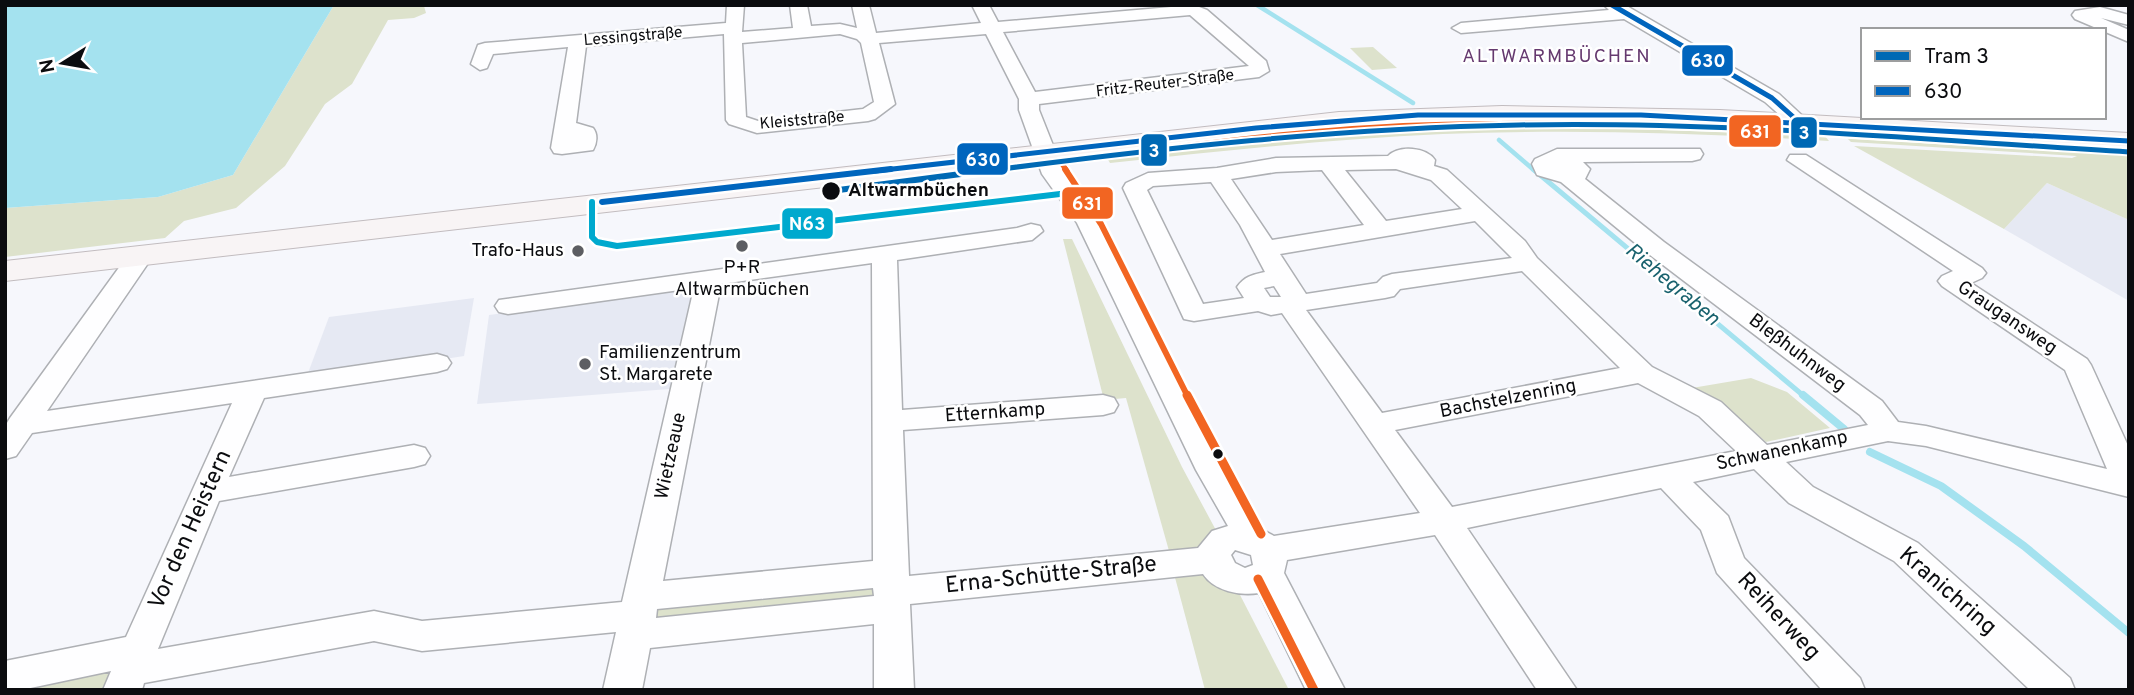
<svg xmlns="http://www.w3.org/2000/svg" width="2134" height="695" viewBox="0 0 2134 695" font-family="Overpass,sans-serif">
<rect width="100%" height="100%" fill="#f6f7fc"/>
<g fill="#e6e9f3">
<polygon points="2047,183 2129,220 2129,301 2004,229"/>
<polygon points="696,287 682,388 477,404 489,315"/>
<polygon points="474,298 464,356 305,381 329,317"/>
</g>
<g fill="#dde2cc">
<polygon points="334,5 427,5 424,6 426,13 414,18 388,20 352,84 325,104 285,166 236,208 184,221 165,238 5,257 5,208 158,197 233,175"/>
<polygon points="1373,47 1397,68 1372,70 1350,48"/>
<path d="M1505,117L1818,127L1829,141C1700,133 1572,129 1443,134C1331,139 1220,151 1110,163L1105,155H1101L1332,125Z"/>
<polygon points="1842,133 2129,145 2129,220 2047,183 2004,229 1854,146 2072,158 2077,156 1851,142"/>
<polygon points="1063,239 1072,239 1182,467 1218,534 1207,547 1171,558 1126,398 1104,400"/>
<polygon points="1751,378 1787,392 1830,428 1766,442 1728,409 1686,389"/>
<polygon points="1201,566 1239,593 1289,690 1205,690 1173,570"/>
<polygon points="881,578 881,604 641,629 647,602"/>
<polygon points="131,655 116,690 5,690"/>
</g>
<polygon fill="#a4e2ef" points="5,5 334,5 233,175 158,197 5,208"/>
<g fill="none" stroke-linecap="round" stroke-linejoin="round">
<g stroke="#a4e2ef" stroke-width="4.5">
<polyline points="1257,5 1413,103"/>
<polyline points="1499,140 1535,171"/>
</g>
<polyline stroke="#a4e2ef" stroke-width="5" points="1533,169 1805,397"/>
<g stroke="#a4e2ef" stroke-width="8">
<polyline points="1803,395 1844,429"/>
<polyline points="1870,452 1941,486 2024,546 2129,633"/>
</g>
<defs>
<g id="minor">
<path d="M727,5H744L742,32L793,28L790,5H807L811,26L840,24L857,28L852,5H869L876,33L981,23L972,5H989L998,22L1194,5L1207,10L1266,61L1269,71L1259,77L1039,104V110L1064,173L1101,222L1228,470L1265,531L1274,536L1420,513L1282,313L1271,315L1258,311L1194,321L1184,319L1123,188L1126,183L1148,173L1217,168L1276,158L1388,156C1399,145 1426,147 1435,160L1434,166L1447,170L1525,241L1537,258L1652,367L1721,402L1767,445L1868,425L1860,415L1646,252L1561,182L1537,175L1532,164L1535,159L1557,149H1700L1703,154L1700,159L1692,161L1583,162L1590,169L1585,179L1664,242L1882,401L1898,422L1926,426L2107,469L2065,370L1942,286L1938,281L1942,276L1953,271L1787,160L1790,155H1806L1982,268L1986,273L1982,278L1971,283L2087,359L2091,365L2129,448V497L1926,446L1888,441L1786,462L1813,487L1918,543L2070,678L2075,690H2030L1894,561L1789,503L1754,469L1693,482L1728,516L1744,558L1860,678L1865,690H1822L1717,573L1701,530L1661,488L1467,528L1577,690H1537L1435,535L1287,560L1284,573L1345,690H1306L1259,593C1240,596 1214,591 1203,574L910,604L914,690H874V624L650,648L642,690H603L616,632L422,651L374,641L144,683L142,690H103L111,671L21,690H5V661L126,637L232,403L32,433L16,456L5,459V426L10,418L131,251L140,248L149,251L153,256L47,411L437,354L447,357L451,363L447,369L437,372L264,398L229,477L414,445L425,448L430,456L425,464L414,467L219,501L158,649L374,611L422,621L622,602L694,288L508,314L499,312L495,306L499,300L1017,228L1031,224L1040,226L1043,231L1032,240L897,260L902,410L1103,395L1114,398L1118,405L1114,412L1103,415L903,430L909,576L1198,548L1212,531L1228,526L1196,470L1077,223L1042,174L1019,110V99L986,34L879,43L895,104L875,119L868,121L757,133L729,124L726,120L724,34L586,46L576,123L593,128C598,134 597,143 593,150L562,154L554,153L551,148L568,47L493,54L487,68L480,70L471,64L478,45L485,43L726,23ZM1190,15L1249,66L1035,92L1003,32ZM840,34L857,39L861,43L874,102L863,109L758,121L746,117L742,43ZM1396,169L1431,180L1462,209L1386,221L1345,170ZM1322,170L1364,225L1272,240L1231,179L1276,172ZM1211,182L1240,225L1265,272C1252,275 1245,276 1237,287L1244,298L1203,304L1147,190L1153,186ZM1475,221L1512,258L1392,274L1383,277L1377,283L1306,294L1280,254ZM872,263L873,561L663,581L721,284ZM1522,271L1620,368L1382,413L1306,310L1385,298L1394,296L1400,289ZM1274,286L1281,297H1270L1264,288ZM1638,383L1699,416L1736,451L1452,507L1395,430ZM1235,550L1251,555L1253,565L1245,568L1235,563L1231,555ZM873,588L874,596L656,618L657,609Z"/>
<polygon points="1604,5 1625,5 1779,94 1809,122 1806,126 1792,126 1765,102 1624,19 1461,33 1452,28 1461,23 1609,10"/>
<polygon points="2100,7 2129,15 2129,25 2101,18 2129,30 2129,42 2075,19 2072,15 2075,11"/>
</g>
<polygon id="major" points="1502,106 1720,110 2129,133 2129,149 1665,124 1502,122 1339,128 5,281 5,261 1339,112"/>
</defs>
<use href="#minor" stroke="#aeb0b4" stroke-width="3"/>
<use href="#major" stroke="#c2bcbf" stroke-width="2"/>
<use href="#minor" fill="#fefeff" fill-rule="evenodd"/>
<use href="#major" fill="#f8f4f5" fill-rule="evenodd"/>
<defs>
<g id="bus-1-far1">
<polyline points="1612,5 1772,98 1799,122"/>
<polyline points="875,171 1256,128 1418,115 1641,115 2129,141"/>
</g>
<polyline id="bus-1" points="602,202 891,169"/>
<path id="bus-2-far2" d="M1067,171L1060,161C1179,147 1299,129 1419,125C1655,117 1892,138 2128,151"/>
<polyline id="bus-2-far1" points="1065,169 1101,224 1188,397"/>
<g id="bus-2">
<polyline points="1187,395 1261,534"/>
<polyline points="1258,579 1314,690"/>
</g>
<polyline id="bus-3" points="592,202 592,237 597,242 617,246 1060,194"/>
</defs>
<use href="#bus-1-far1" stroke="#fff" stroke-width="9"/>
<use href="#bus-1" stroke="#fff" stroke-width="11"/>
<use href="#bus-2-far2" stroke="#fff" stroke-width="9"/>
<use href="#bus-2-far1" stroke="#fff" stroke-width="11"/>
<use href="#bus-2" stroke="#fff" stroke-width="14"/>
<use href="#bus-3" stroke="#fff" stroke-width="11"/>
<use href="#bus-1-far1" stroke="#0065bd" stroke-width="5"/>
<use href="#bus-1" stroke="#0065bd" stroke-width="6"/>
<use href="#bus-2-far2" stroke="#f26522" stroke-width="5"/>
<use href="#bus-2-far1" stroke="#f26522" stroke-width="6"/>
<use href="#bus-2" stroke="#f26522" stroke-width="9"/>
<use href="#bus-3" stroke="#00a9ce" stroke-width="6"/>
<defs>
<path id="tram-1-far1" d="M986,171C1163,148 1340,128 1519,125C1722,121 1926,140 2129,152"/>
<polyline id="tram-1" points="831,191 999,169"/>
</defs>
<use href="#tram-1-far1" stroke="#fff" stroke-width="9"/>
<use href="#tram-1" stroke="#fff" stroke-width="11"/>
<use href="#tram-1-far1" stroke="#0069b4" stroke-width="5"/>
<use href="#tram-1" stroke="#0069b4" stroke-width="6"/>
</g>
<g fill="#0b0c0f" stroke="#fff" stroke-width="2.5">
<circle cx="831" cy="191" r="10"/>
<circle cx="1218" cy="454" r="6"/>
</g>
<g fill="#5d5e62" stroke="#fff" stroke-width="2.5">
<circle cx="742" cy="246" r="7"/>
<circle cx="578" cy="251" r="7"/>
<circle cx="585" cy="364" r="7"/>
</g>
<g text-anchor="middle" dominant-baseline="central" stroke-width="5" stroke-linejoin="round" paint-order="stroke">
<g font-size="16" fill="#0b0c0f" stroke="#fff">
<text transform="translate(633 37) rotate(-5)">Lessingstraße</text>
<text transform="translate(1165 84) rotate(-7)">Fritz-Reuter-Straße</text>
<text transform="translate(802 121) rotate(-5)">Kleiststraße</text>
</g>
<g font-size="19" letter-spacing="2" fill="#65396f" stroke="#fff">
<text x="1557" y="57">ALTWARMBÜCHEN</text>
</g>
<g font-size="19" font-weight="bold" fill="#0b0c0f" stroke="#fff" text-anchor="start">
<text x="848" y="191">Altwarmbüchen</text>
</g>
<g font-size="19" fill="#0b0c0f" stroke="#fff" text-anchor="end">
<text x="564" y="251">Trafo-Haus</text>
<text x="742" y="268" text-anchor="middle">P+R<tspan x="742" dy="22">Altwarmbüchen</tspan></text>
<text x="599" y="353" text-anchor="start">Familienzentrum<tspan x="599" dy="22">St. Margarete</tspan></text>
</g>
<g font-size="19" fill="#0b0c0f" stroke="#fff">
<text transform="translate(2007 318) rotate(34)">Graugansweg</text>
<text transform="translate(1797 353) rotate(37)">Bleßhuhnweg</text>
<text transform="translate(1508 399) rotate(-11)">Bachstelzenring</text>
<text transform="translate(995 413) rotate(-4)">Etternkamp</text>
<text transform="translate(1782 451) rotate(-12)">Schwanenkamp</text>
<text transform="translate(671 456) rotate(-78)">Wietzeaue</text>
</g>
<g font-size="21" font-style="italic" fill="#19626e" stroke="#fff">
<text transform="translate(1672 285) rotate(40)">Riehegraben</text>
</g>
<g font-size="23" fill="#0b0c0f" stroke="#fff">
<text transform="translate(191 530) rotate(-66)">Vor den Heistern</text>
<text transform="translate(1051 576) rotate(-6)">Erna-Schütte-Straße</text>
<text transform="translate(1947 592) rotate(41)">Kranichring</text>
<text transform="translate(1778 617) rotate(47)">Reiherweg</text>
</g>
</g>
<g stroke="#fff" stroke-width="2.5">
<rect x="1681" y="44" width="53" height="33" rx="7" fill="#0065bd"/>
<rect x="1728" y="114" width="54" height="34" rx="7" fill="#f26522"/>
<rect x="1790" y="116" width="28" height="33" rx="7" fill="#0069b4"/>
<rect x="1140" y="133" width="28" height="34" rx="7" fill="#0069b4"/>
<rect x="956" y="142" width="53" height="34" rx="7" fill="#0065bd"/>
<rect x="1061" y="186" width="53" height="34" rx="7" fill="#f26522"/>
<rect x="781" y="207" width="53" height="33" rx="7" fill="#00a9ce"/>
</g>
<g font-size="19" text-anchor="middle" font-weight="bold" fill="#fff">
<text x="1708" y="67">630</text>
<text x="1755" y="138">631</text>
<text x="1804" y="139">3</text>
<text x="1154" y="157">3</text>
<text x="983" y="166">630</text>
<text x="1087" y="210">631</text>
<text x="807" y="230">N63</text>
</g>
<rect width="2134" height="695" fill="none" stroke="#0b0c0f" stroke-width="14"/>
<rect x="1861" y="28" width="245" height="91" fill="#ffffff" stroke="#9d9e9f" stroke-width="2"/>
<rect x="1875" y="51" width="35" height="10" fill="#0069b4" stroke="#9d9e9f" stroke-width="2"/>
<text x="1924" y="63" font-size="21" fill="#0b0c0f">Tram 3</text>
<rect x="1875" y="86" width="35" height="10" fill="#0065bd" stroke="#9d9e9f" stroke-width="2"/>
<text x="1924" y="98" font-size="21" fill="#0b0c0f">630</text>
<g transform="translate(63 63) rotate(259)" stroke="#ffffff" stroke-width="5" paint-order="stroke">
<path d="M0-5L12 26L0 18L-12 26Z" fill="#0b0c0f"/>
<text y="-10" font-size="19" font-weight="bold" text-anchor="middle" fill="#0b0c0f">N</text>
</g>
</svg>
